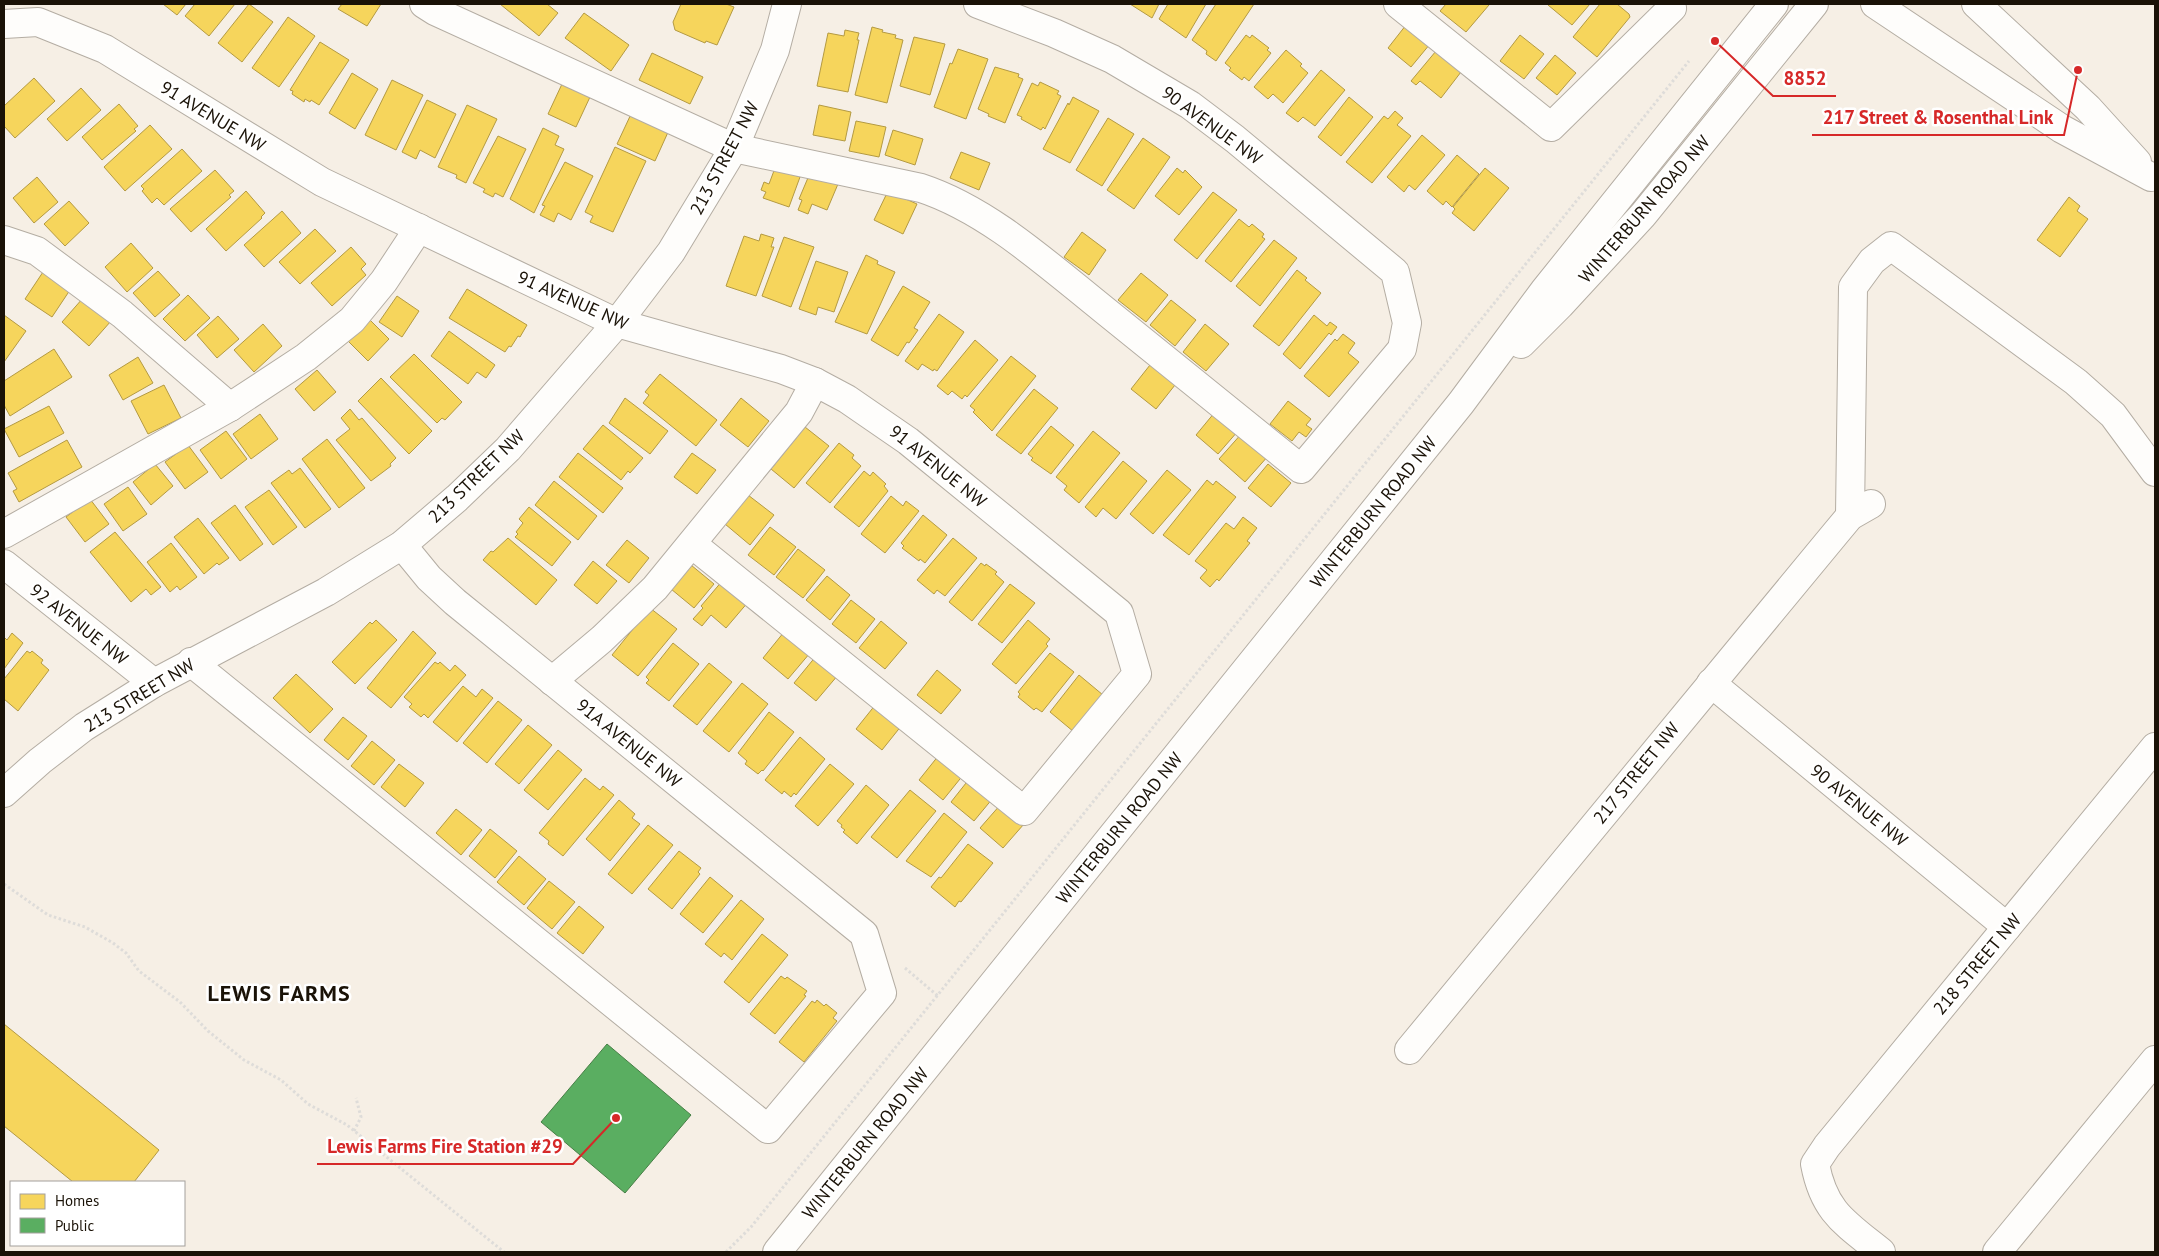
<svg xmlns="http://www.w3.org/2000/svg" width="2159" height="1256" viewBox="0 0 2159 1256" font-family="'PT Sans',sans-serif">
<rect width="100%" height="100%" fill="#f6efe5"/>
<g fill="#f6d55c" stroke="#b49a42">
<polygon points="163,4 186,4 177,15"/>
<polygon points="195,4 235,4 209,36 185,16"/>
<polygon points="249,4 273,22 242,62 218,43"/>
<polygon points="342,4 381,4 367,26 338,9"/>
<polygon points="500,4 547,4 558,13 539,36"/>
<polygon points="681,4 726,4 734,7 717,45 706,41 705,43 675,30 673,22"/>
<polygon points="1130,4 1159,4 1152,18"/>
<polygon points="1168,4 1206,4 1186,38 1159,19"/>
<polygon points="1216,4 1254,4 1216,61 1206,54 1207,51 1192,40"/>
<polygon points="1446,4 1488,4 1489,5 1466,32 1440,11"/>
<polygon points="1549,4 1590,4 1572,25 1548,5"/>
<polygon points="1600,4 1617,4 1629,14 1630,17 1597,57 1573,37"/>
<polygon points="584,13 629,45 611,71 565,38"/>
<polygon points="288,17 315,36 279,87 252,68"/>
<polygon points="1406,25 1430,44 1411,67 1388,48"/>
<polygon points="872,27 883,30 882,32 896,35 895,38 903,40 887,103 855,95"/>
<polygon points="845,30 859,33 857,40 859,40 848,92 817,86 828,33 844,36"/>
<polygon points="1246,35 1250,38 1252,35 1269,48 1267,50 1271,53 1249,81 1244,77 1242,80 1229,70 1231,68 1225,63"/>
<polygon points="1520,35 1544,54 1524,79 1500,61"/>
<polygon points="914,37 945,44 930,95 900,86"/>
<polygon points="320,42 349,60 319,105 311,100 310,102 305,99 304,102 292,94 293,91 290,90"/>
<polygon points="958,49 988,59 966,119 934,107 950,63 952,64"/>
<polygon points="1286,50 1302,64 1300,66 1308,73 1283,103 1273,94 1268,99 1254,87"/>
<polygon points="1436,51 1461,72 1441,98 1420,81 1416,85 1411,81"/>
<polygon points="652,53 703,77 690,104 639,80"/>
<polygon points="1555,55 1576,73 1557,95 1536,78"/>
<polygon points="995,67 1019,74 1018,77 1023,79 1005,123 988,116 989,114 978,109"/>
<polygon points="1321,70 1345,90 1315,126 1303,117 1298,122 1286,113"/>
<polygon points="352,73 378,89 355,129 329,113"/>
<polygon points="34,78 55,101 15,138 4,126 4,106"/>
<polygon points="392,80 423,95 396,150 365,135"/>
<polygon points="1040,82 1059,91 1057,94 1061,96 1045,129 1043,127 1041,130 1021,119 1022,117 1017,115 1032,83 1038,86"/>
<polygon points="562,84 590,97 576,127 548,114"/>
<polygon points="81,88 101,110 67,141 47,119"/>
<polygon points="1073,97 1099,111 1070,163 1043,149 1068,103 1069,105"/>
<polygon points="1349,97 1373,117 1341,156 1318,137"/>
<polygon points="427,100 456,114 435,158 420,150 416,159 402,152"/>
<polygon points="119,104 138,126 134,129 136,131 102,160 82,137"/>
<polygon points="467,105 497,119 466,183 456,178 457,175 438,167"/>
<polygon points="819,105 851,112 845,141 813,135"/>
<polygon points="1395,111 1403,118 1397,125 1411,136 1372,183 1346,162 1384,116 1388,119"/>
<polygon points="632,112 669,130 655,161 617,144"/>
<polygon points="1108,118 1134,134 1102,186 1076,170"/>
<polygon points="856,121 886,127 879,157 849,151"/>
<polygon points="150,125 172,149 125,191 104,167"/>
<polygon points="543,128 559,136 555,145 564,149 534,213 510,199"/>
<polygon points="893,130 923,139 915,165 885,155"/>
<polygon points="1422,135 1445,155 1415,190 1409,185 1404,192 1387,177"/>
<polygon points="498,136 526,149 503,197 495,193 493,197 483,192 485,189 473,183"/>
<polygon points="1143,138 1170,157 1134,209 1107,190"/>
<polygon points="615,147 646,161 613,232 590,222 593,216 585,212"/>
<polygon points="182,149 202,171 164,205 157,198 152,203 142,191 144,189 141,186"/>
<polygon points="961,152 990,163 979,190 950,178"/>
<polygon points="1457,155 1479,174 1452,207 1446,201 1443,205 1427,191"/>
<polygon points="565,162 593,176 571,220 558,213 554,222 540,215 545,206 542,205"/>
<polygon points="775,168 800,177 789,207 763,198 766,192 761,190 764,182 769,184"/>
<polygon points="1177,168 1183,173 1185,170 1202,187 1179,215 1155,196"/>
<polygon points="1485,168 1509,188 1474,231 1452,213 1455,209 1453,207"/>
<polygon points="215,170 234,191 229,195 231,197 191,232 170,209"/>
<polygon points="810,173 838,184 827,210 812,204 808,214 798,210 802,200 799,199"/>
<polygon points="37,177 58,202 34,223 13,198"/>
<polygon points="246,191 265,213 261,217 262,218 226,251 206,229"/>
<polygon points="888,191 917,204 903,234 874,220"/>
<polygon points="1213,192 1237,210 1197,259 1174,240"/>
<polygon points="2069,197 2080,206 2077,211 2088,219 2060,257 2037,240"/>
<polygon points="69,201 89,223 65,246 44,224"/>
<polygon points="282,211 301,233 264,267 244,245"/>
<polygon points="1239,219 1249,227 1252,224 1264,234 1262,237 1265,239 1231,282 1205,261"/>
<polygon points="315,229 336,251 300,284 279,262"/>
<polygon points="1082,232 1106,250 1089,275 1064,257"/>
<polygon points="761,234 774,238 771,247 774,247 756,296 726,286 744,236 759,241"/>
<polygon points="784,237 814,247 791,307 762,296"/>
<polygon points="1274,240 1297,258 1260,306 1236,286"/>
<polygon points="131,243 153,268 127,292 105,267"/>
<polygon points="351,247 366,264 361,269 366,275 332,306 311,283"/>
<polygon points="866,255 878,261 877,264 895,272 867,334 835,322"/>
<polygon points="816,261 848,272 834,312 818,307 816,315 799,309"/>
<polygon points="1297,270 1307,278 1305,280 1321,293 1279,346 1253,326"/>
<polygon points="158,271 180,295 155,317 133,293"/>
<polygon points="43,272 70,290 52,317 25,299"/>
<polygon points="1141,273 1168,295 1146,322 1118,300"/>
<polygon points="903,286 930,302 914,328 918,330 909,343 907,342 898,356 871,340"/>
<polygon points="467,289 527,325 520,337 518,336 511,347 509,346 505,352 449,318"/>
<polygon points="188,295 210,318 185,341 163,319"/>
<polygon points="397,296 419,311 402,337 379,322"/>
<polygon points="83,298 111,321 89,346 62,322"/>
<polygon points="1171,300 1196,320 1175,346 1150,325"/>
<polygon points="939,314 964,332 937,371 934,369 933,371 922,364 918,370 905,361"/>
<polygon points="4,315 26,331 4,362"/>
<polygon points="1314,315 1327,326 1330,322 1337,327 1331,335 1329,333 1300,369 1283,354"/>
<polygon points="218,316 239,339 217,358 197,335"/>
<polygon points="369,319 389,339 368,361 348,341"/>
<polygon points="263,324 282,346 254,372 234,350"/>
<polygon points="1205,324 1229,344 1206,371 1183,352"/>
<polygon points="449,331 495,365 486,378 477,372 468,384 431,356"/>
<polygon points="1343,334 1355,343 1348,353 1359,362 1329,397 1304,376 1335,339 1337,341"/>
<polygon points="975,340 998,360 967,397 965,395 962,399 952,391 948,395 937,386"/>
<polygon points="54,349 72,377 10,416 4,405 4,381"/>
<polygon points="414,354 462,402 445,420 442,418 437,423 390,377"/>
<polygon points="1011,356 1036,376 992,431 973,412 975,410 970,406"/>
<polygon points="138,357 153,383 123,400 109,375"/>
<polygon points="1150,365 1175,385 1156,409 1131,389"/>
<polygon points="317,370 336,392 314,411 295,389"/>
<polygon points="660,374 717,420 696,446 643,403 649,395 645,392"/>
<polygon points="381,378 432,431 409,454 358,401"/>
<polygon points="164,385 181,418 148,434 131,401"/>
<polygon points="1034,389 1058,408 1021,454 996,435"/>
<polygon points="625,398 668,431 650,454 609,423"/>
<polygon points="741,398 769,421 748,447 720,425"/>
<polygon points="1288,401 1311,419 1306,425 1312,429 1306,437 1299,432 1292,441 1270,424"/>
<polygon points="49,406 64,433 19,457 4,429"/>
<polygon points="350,409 359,420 362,418 396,458 390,464 391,466 371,481 336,440 350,429 341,418"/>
<polygon points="1215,412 1238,431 1218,454 1196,435"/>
<polygon points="260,414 278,439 251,459 233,434"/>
<polygon points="603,425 643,458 630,473 628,471 621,480 583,449"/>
<polygon points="1051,426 1074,445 1051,474 1031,460 1033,458 1028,454"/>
<polygon points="805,427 829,446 794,488 771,469"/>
<polygon points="226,431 247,459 221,479 200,450"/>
<polygon points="1093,431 1120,453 1079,503 1064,490 1067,486 1056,477"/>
<polygon points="1243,432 1269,455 1245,482 1219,459"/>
<polygon points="327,439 365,488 339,508 302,459"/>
<polygon points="67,440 82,467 19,502 13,491 17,489 8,473"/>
<polygon points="839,443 854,455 852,458 861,466 830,503 806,483"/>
<polygon points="188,445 208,472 185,489 165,462"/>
<polygon points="578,453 623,488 603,513 559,477"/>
<polygon points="692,453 716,470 697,494 674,477"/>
<polygon points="1123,461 1147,481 1116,519 1103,508 1096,517 1085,507"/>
<polygon points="155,464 173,486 151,505 133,482"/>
<polygon points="1268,464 1291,483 1271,507 1248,488"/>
<polygon points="300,468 331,509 305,528 271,483 289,470 292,474"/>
<polygon points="1167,470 1191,490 1153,534 1130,514"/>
<polygon points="864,471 870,476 873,472 886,484 884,486 888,491 859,527 834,507"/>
<polygon points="1207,480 1213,485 1216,481 1236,497 1189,555 1163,535"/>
<polygon points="554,481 597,516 578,540 535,505"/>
<polygon points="128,487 147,514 123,531 104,504"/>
<polygon points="269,490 297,527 273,545 245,507"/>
<polygon points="748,495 774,515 750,545 725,524"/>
<polygon points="891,496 903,506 906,501 919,511 885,553 861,534"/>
<polygon points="90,499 109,524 85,542 66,517"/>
<polygon points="235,505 263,544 240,561 211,523"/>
<polygon points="529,507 571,542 552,566 515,537 518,534 516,532 523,523 519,519"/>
<polygon points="923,515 947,535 925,563 920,559 919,561 902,548 904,546 901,543"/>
<polygon points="1243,517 1257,528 1247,541 1250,543 1219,581 1217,579 1210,587 1200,578 1207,570 1195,561 1226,523 1234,529"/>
<polygon points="198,518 229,558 219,565 217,563 204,574 174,537"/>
<polygon points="770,527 796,547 774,575 748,555"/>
<polygon points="115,532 161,587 151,595 146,589 131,602 90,552"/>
<polygon points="508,538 557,580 536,605 483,560 491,551 493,552"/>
<polygon points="953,538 977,558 945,596 937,590 934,594 917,580"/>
<polygon points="627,540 649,558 629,583 606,565"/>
<polygon points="171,543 197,577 180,590 177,586 170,592 147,562"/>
<polygon points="798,549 825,570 803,598 776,577"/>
<polygon points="593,561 617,581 597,604 574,585"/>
<polygon points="981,563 985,566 986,564 997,572 995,574 1004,582 972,621 949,602"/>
<polygon points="691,565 714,584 694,608 671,589"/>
<polygon points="827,576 850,595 830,620 806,600"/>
<polygon points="723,580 749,601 726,628 711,615 702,626 693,619 703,608 701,606"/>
<polygon points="1010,584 1035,603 1002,643 978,624"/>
<polygon points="851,600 875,619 856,643 832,624"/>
<polygon points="650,608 677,629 638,676 612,655"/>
<polygon points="376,620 397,640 355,684 332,662 370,622 372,624"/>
<polygon points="1028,620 1050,639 1046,644 1048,646 1016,684 992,664"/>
<polygon points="881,621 907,643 885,669 859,648"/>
<polygon points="413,631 436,653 391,708 367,688"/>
<polygon points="784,632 810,653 788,679 763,658"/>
<polygon points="12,633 23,643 4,669 4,637 7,640"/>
<polygon points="673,643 699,664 669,701 646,683 649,680 646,677"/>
<polygon points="821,650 844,668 816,701 794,683"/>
<polygon points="27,651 30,653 32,651 43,660 41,663 49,670 18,711 4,699 4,679"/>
<polygon points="1050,653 1074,672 1042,712 1036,708 1034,710 1018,697 1020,694 1018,692"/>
<polygon points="435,662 438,664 440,662 450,671 455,665 466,675 428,718 424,714 421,717 409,707 412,704 404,697"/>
<polygon points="709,663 732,682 697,725 673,706"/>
<polygon points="937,670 961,690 941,714 917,695"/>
<polygon points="296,674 333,709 310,733 273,698"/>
<polygon points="1079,675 1103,695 1074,732 1050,712"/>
<polygon points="742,683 768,704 729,752 703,731"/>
<polygon points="463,686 476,697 482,689 493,698 457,742 433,722"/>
<polygon points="498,701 522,720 487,763 463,743"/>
<polygon points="876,704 902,725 882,750 856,729"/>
<polygon points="769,712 794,732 763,771 762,770 758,774 745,764 747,761 738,753"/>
<polygon points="343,717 367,736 348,760 324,740"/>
<polygon points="528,725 552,745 519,784 495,764"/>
<polygon points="800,737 825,759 796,795 794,793 791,797 784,791 782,794 765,780"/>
<polygon points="372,741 395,760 374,785 351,766"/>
<polygon points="558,750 582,770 548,810 524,790"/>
<polygon points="939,755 964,774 943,800 919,780"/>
<polygon points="399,764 424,783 405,807 381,787"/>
<polygon points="830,764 854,784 818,826 795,806"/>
<polygon points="585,778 600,790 603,786 614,795 563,856 548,844 549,841 539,833"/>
<polygon points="970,778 993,798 974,821 951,802"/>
<polygon points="866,785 889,805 857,844 843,832 845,830 841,827 842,825 837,821"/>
<polygon points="910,790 936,811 897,858 871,837"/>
<polygon points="619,800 635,814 632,818 640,824 610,861 586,839"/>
<polygon points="1001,804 1024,824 1003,848 980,828"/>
<polygon points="456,809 482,830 461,855 436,833"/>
<polygon points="944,813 967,832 931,877 906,861"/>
<polygon points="648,825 673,845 632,894 608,874"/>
<polygon points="490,829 517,851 495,878 469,856"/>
<polygon points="968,844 993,863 961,902 959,901 955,907 931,887 939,877 941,878"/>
<polygon points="679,851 701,868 698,872 700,874 672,909 648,889"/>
<polygon points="519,856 546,879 524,905 497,882"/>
<polygon points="710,877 733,896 703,933 680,914"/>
<polygon points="549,881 575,902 552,929 527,908"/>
<polygon points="741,900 764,919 732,960 724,953 721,957 705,944"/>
<polygon points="579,906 604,927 583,954 557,933"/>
<polygon points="762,934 788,955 749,1003 724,982"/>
<polygon points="781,976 785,979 787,977 807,991 804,995 806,996 775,1034 750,1014"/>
<polygon points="817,1000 824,1006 826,1004 837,1013 833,1018 837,1021 804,1062 779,1042 812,1001 815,1003"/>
<polygon points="4,1024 159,1150 134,1182 73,1182 4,1126"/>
</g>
<polygon fill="#5aae61" stroke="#477f46" points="607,1044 691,1115 625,1193 541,1122"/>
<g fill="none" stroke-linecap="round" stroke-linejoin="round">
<defs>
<g id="minor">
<path d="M424,4L435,11L734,148L921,188C988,210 1048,265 1103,309C1169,363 1235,416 1301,469L1402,349L1407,323L1395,272L1235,139L1190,105L1112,59L1054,33L978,4"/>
<polyline points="1398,4 1551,127 1672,8 1671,4"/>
<polyline points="1875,4 2062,129 2151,177"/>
<polyline points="1976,4 2088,108 2137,162"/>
<polyline points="4,24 38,22 105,49 322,182 617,323 781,369 815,382 847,399 908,441 1119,613 1137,674 1024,811 692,544"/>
<polyline points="4,240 37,251 122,314 230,407"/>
<polyline points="1850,516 1853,287 1872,261 1891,246 2076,382 2113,415 2155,472"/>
<polyline points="4,534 230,407 306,357 352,320 384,281 419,228"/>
<polyline points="4,564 154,683"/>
<polyline points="191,662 768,1129 882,993 864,934 455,602 429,578 402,545"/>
<polyline points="552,681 602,639 655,588 799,412 815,382"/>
<polyline points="1711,683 2007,927"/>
<polyline points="4,793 40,761 84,727 154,683 326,592 402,545 457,498 508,449 617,323 671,252 734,148 775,50 787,4"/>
<polyline points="1409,1050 1835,534 1850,516 1871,504"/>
<path d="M1881,1252C1845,1223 1824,1212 1815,1164L1827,1146L2155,747"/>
<polyline points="1997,1252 2155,1060"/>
</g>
<g id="major">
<polyline points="1521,344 1560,305 1643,215 1814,4"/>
<polyline points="777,1252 1461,403 1544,291 1774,4"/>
</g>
</defs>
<use href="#minor" stroke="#b4ada3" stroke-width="30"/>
<use href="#major" stroke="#b4ada3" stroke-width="30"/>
<g stroke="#dedcd9" stroke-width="3" stroke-dasharray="2.5 2.5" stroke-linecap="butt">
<polyline points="4,884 48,915 85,927 113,943 126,953 139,971 180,1002 208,1031 244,1060 281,1080 308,1104 347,1125 504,1252"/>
<polyline points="905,968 938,996"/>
<polyline points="354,1131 361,1117 356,1098"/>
<polyline points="726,1252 751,1227 780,1191 1689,61"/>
</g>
<use href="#minor" stroke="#fefdfb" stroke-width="28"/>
<use href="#major" stroke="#fefdfb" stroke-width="28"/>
</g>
<g text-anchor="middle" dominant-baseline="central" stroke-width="5" stroke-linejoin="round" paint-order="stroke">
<g font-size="18" fill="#1a1207" stroke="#fff">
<text transform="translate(213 116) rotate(31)">91 AVENUE NW</text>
<text transform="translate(1212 125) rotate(36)">90 AVENUE NW</text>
<text transform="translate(724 158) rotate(-62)">213 STREET NW</text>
<text transform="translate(1644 209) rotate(-49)">WINTERBURN ROAD NW</text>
<text transform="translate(573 300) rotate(24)">91 AVENUE NW</text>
<text transform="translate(938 466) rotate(39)">91 AVENUE NW</text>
<text transform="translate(476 476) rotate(-44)">213 STREET NW</text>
<text transform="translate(1373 512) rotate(-51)">WINTERBURN ROAD NW</text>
<text transform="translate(79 624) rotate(38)">92 AVENUE NW</text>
<text transform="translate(139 695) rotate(-31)">213 STREET NW</text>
<text transform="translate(629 743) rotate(39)">91A AVENUE NW</text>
<text transform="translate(1636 773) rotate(-51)">217 STREET NW</text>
<text transform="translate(1859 805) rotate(39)">90 AVENUE NW</text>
<text transform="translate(1119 828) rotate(-51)">WINTERBURN ROAD NW</text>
<text transform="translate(1977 964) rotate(-50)">218 STREET NW</text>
<text transform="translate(865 1143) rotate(-51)">WINTERBURN ROAD NW</text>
</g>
<g font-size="22" font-weight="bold" letter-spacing="1" fill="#1a1207" stroke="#fff">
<text x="279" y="993">LEWIS FARMS</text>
</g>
</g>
<path fill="none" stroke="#d62828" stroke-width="2" d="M1715 41L1773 96H1836M2078 70L2064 135H1812M616 1118L573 1164H317"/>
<g fill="#d62828" stroke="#fff" stroke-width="2">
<circle cx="1715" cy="41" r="5"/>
<circle cx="2078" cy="70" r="5"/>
<circle cx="616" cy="1118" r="5"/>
</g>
<g font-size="19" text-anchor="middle" font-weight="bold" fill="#d62828" stroke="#fff" stroke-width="5" stroke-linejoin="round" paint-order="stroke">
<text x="1805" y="85">8852</text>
<text x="1938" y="124">217 Street &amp; Rosenthal Link</text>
<text x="445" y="1153">Lewis Farms Fire Station #29</text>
</g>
<rect width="2159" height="1256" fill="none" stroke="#1a1207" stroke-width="10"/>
<rect x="10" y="1181" width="175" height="65" fill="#ffffff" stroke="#a3a09c"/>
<rect x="20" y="1194" width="25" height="15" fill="#f6d55c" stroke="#a3a09c"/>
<text x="55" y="1206" font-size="15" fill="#1a1207">Homes</text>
<rect x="20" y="1218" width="25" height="15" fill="#5aae61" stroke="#a3a09c"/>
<text x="55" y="1231" font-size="15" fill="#1a1207">Public</text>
</svg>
